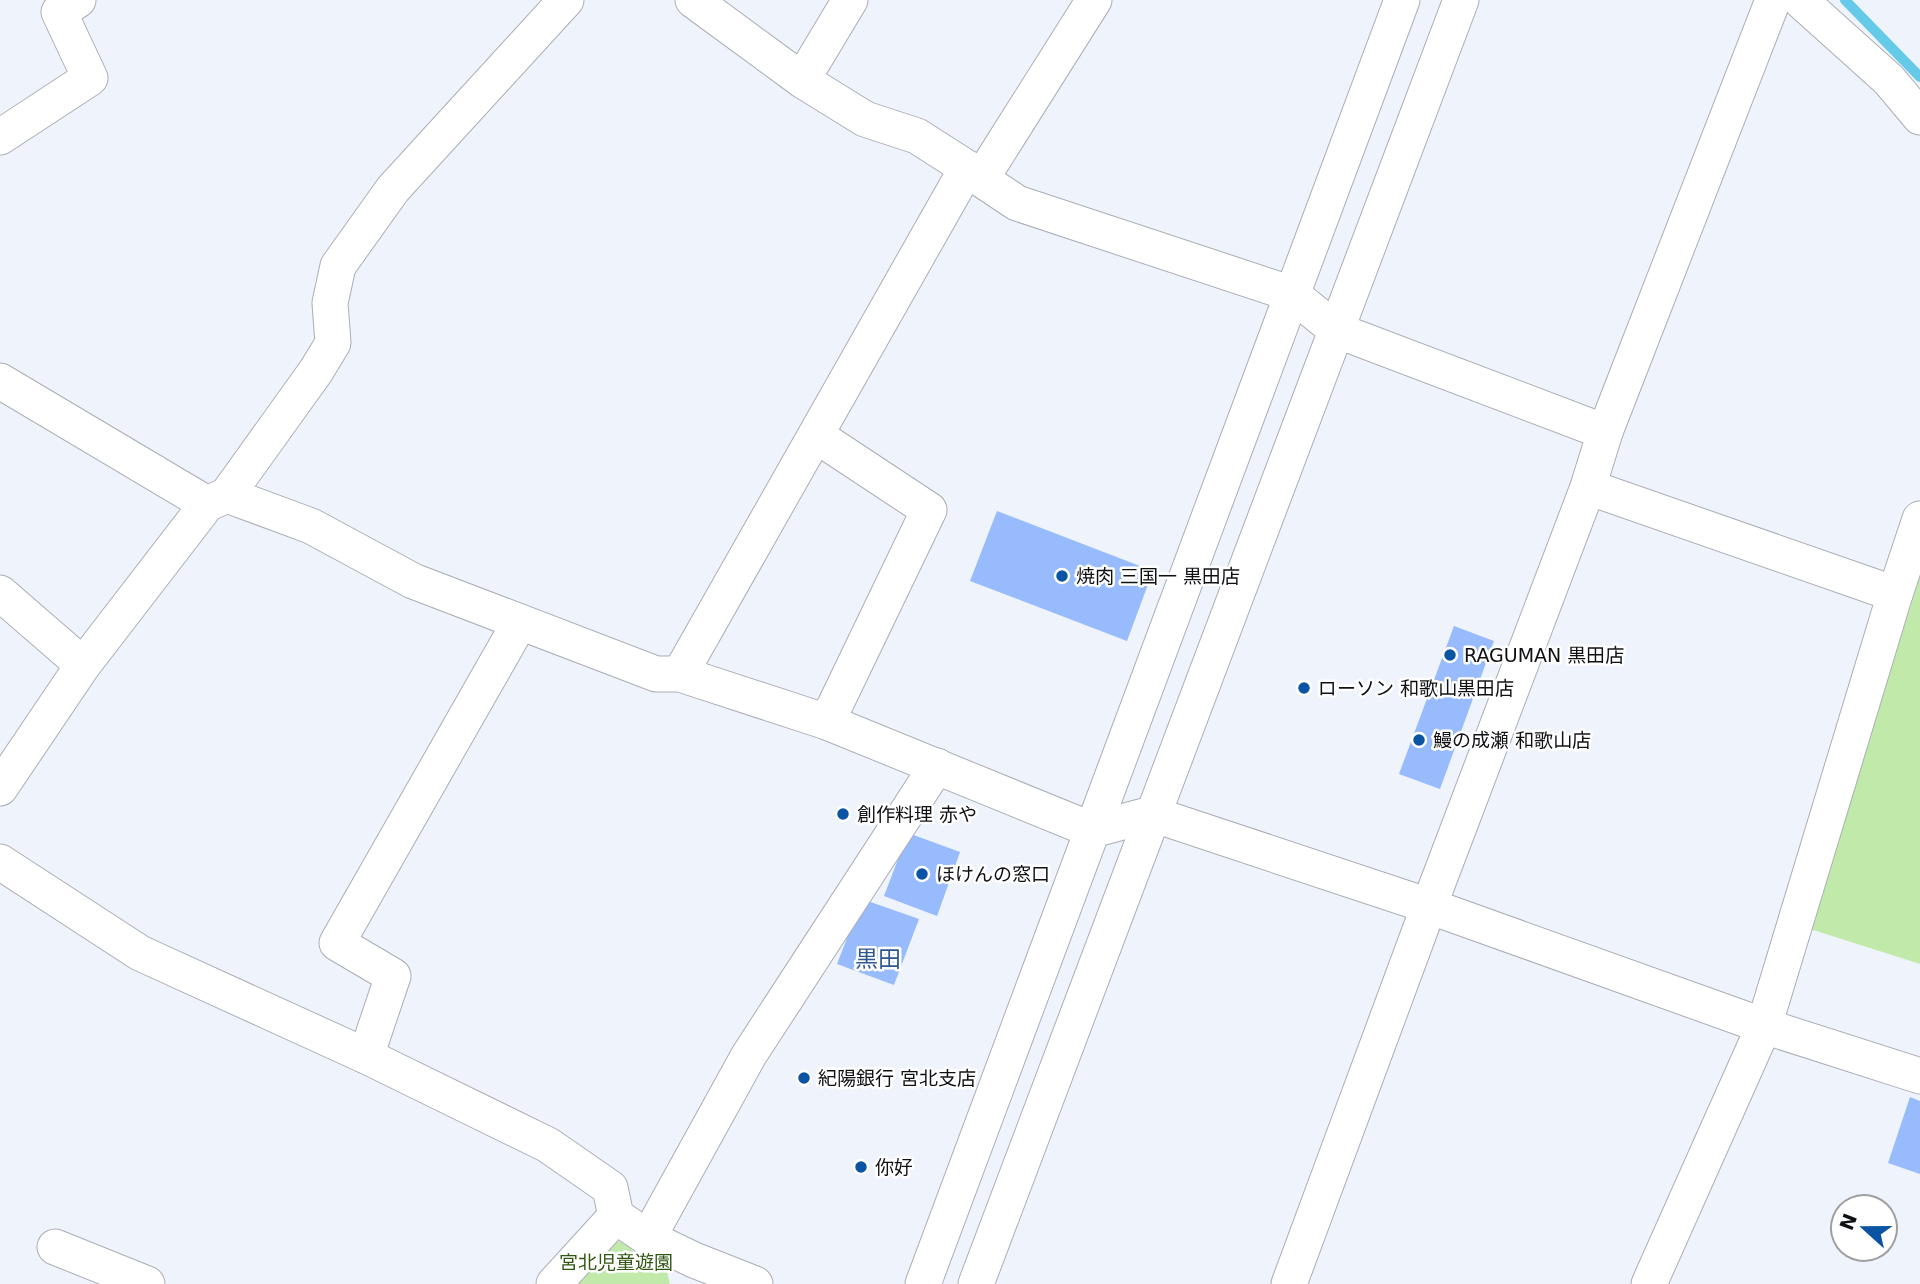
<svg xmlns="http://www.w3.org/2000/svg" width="1920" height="1284" viewBox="0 0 1920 1284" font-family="'DejaVu Sans','Noto Sans JP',sans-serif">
<rect width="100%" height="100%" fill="#eef3fc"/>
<g fill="#c1eaaa">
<polygon points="1920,577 1920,964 1807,928"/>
<polygon points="606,1241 626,1242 640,1260 666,1268 670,1284 560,1284"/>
</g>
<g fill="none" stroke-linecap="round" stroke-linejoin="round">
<polyline stroke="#65cae7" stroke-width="10" points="1845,0 1920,77"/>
</g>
<g fill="#98bbfd">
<polygon points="997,511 1153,571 1127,641 970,581"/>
<polygon points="1454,626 1494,641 1440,789 1399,774"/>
<polygon points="908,833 960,852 937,916 884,896"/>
<polygon points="862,899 919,919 894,985 837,964"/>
<polygon points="1910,1097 1920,1101 1920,1174 1888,1163"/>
</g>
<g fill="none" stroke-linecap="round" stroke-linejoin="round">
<defs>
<g id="minor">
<polyline points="693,0 802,80 850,0"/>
<polyline points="1800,0 1889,80 1920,117"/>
<polyline points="802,80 865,119 917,136 967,168 981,179 1017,203 1292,294 1336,330 1605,432"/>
<polyline points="0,137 90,78 59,12 78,0"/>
<polyline points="981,179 1094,0"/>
<polyline points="0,381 207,504"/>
<polyline points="817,436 929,510 827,722"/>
<polyline points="1588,487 1895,594"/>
<polyline points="227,495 316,371 333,343 330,303 338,266 393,189 566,0"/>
<polyline points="0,593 83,665"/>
<polyline points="680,674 967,168"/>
<polyline points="0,788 83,665 207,504 227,495 311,526 413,581 656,674 680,674 827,722 1092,830 1152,814 1429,906 1764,1026 1920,1076"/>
<polyline points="0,862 140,953 366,1056 548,1145 610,1188 616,1216 648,1238 694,1260 755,1284"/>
<polyline points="366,1056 393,976 337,943 520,622"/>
<polyline points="648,1238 749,1055 937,766"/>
<polyline points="55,1247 147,1284"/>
<polyline points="554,1284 616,1216"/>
<polyline points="923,1284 1402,0"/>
<polyline points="976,1284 1461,0"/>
<polyline points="1289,1284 1429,906 1588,487 1605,432 1773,0"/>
<polyline points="1649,1284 1764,1026 1895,594 1920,519"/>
</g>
</defs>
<use href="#minor" stroke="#aaaeb6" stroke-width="37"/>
<use href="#minor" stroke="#fff" stroke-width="35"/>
</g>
<g fill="#0b54a3" stroke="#fff" stroke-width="2.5">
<circle cx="1062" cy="576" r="7"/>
<circle cx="1450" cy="655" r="7"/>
<circle cx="1304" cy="688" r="7"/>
<circle cx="1419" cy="740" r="7"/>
<circle cx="843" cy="814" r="7"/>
<circle cx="922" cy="874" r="7"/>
<circle cx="804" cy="1078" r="7"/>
<circle cx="861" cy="1167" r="7"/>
</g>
<g text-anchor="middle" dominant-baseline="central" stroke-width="5" stroke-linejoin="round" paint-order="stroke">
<g font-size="19" fill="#0f1013" stroke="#fff" text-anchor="start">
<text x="1076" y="576">焼肉 三国一 黒田店</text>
<text x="1464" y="655">RAGUMAN 黒田店</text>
<text x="1318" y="688">ローソン 和歌山黒田店</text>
<text x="1433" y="740">鰻の成瀬 和歌山店</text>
<text x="857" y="814">創作料理 赤や</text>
<text x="936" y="874">ほけんの窓口</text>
<text x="818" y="1078">紀陽銀行 宮北支店</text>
<text x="875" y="1167">你好</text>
</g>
<g font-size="19" fill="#305610" stroke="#fff">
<text x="616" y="1262">宮北児童遊園</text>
</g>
<g font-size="23" fill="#2f598e" stroke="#fff">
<text x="878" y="959">黒田</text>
</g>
</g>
<g transform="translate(1864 1228) rotate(291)"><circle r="33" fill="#ffffff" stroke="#9f9fa1" stroke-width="2"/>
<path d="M0-5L12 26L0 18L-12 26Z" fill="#0b54a3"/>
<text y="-10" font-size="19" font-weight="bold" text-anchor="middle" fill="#0f1013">N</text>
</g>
</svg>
